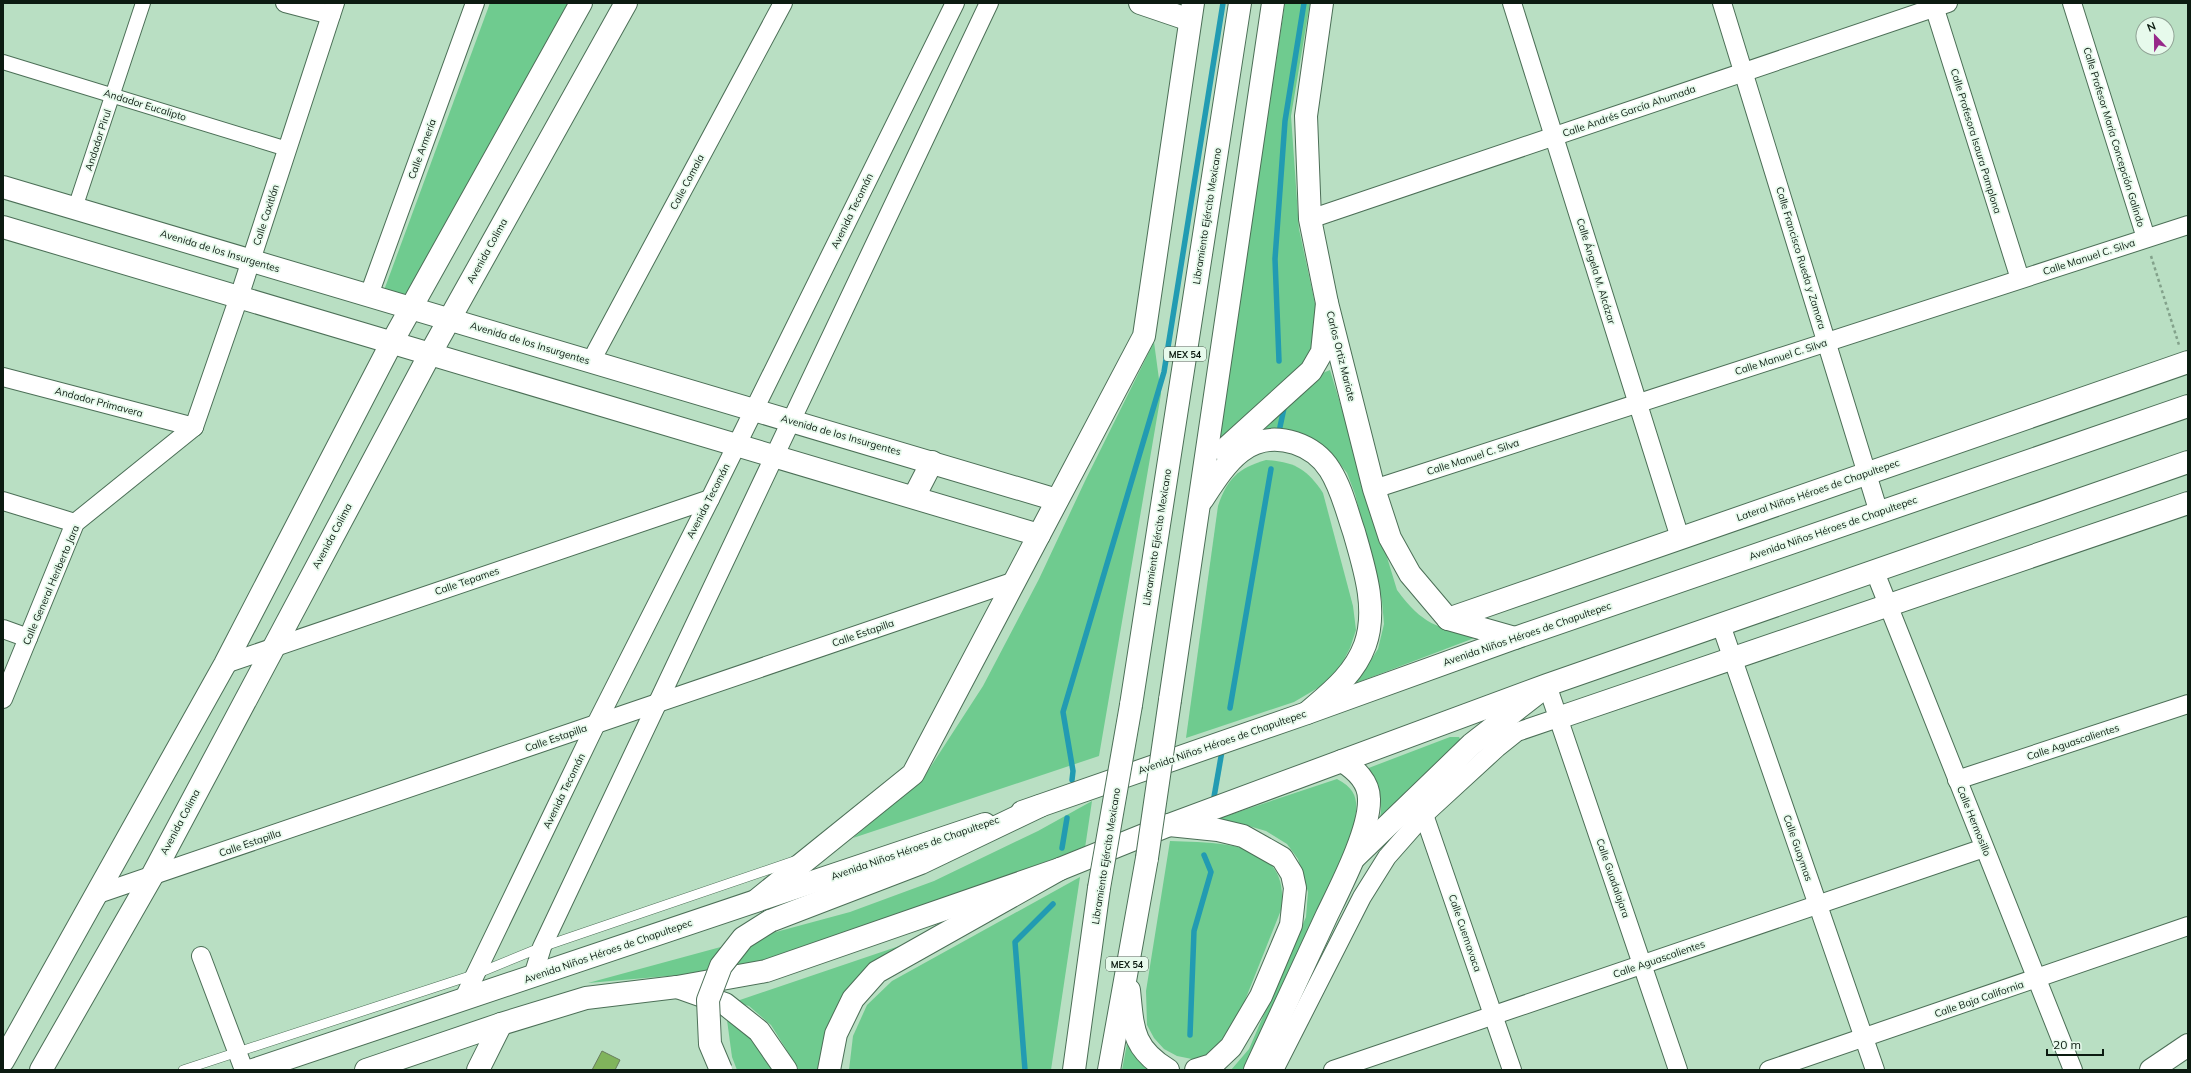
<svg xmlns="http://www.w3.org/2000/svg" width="2191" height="1073" viewBox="0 0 2191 1073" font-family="Mulish,sans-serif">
<rect width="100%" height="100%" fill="#b9dfc3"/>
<g fill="#6fcb8f">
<polygon points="490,3 572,3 408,301 383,293"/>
<polygon points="1285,3 1310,3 1291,116 1299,229 1317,313 1315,338 1309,355 1297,372 1218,444"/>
<polygon points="1154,342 1161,394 1099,756 853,838 924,777 983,686 1039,579 1085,481"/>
<path d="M1330,370L1397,590C1423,625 1436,627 1477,637L1356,683L1378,649L1384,624L1382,601L1355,494L1347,473L1333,455L1247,440L1318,375Z"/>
<path d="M1266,460C1295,462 1307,469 1323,493L1353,606L1356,630L1350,648L1340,667L1328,682L1294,702L1186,738L1218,506C1227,479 1238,468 1266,460Z"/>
<path d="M1450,737H1459L1461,741L1420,778L1379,823C1384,803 1380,785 1366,769Z"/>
<path d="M1337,779C1362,792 1357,807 1353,831L1251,1070H1231L1249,1049L1306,917L1308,892L1298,859L1287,844L1266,831L1242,824L1211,821Z"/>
<polygon points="1092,801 1085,848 770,959 691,974 588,983 850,912 934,881 1038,831"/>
<path d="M1170,841C1218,843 1292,840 1281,910L1230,1038L1207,1056L1192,1059L1177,1056L1164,1049L1154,1038L1147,1025L1146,991Z"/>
<polygon points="1080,877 1051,1070 849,1070 853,1036 867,1005 892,981"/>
<polygon points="914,941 887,957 824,1070 799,1070 771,1025 749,1006 734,1002"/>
<path d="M727,1020C749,1031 761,1049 773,1070H737L732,1057Z"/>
<polygon points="1128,1038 1154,1070 1122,1070"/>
</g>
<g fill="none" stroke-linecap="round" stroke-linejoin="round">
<g stroke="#229bb2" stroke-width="5.5">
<polyline points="1279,361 1275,259 1285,121 1304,3"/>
<polyline points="1280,427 1284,408"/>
<polyline points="1230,708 1271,469"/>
<polyline points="1072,780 1073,771 1063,712 1164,372 1223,3"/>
<polyline points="1214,797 1222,751"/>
<polyline points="1062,848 1067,818"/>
<polyline points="1190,1035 1194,931 1211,872 1204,855"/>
<polyline points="1025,1070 1015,942 1053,904"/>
</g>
</g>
<polygon fill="#80b45c" stroke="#687d5c" points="602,1051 620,1060 615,1070 592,1070"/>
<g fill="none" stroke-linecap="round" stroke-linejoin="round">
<defs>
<polyline id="service" points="183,1070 476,974 542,947 794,861"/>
<g id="pedestrian">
<polyline points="3,62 287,149"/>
<polyline points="75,208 143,3"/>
</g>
<g id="minor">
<polyline points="285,3 331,15"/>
<polyline points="1512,3 1680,538"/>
<polyline points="1722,3 1879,513"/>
<polyline points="1933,3 2020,279"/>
<polyline points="2072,3 2146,238"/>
<polyline points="1310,219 1948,3"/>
<polyline points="369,295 475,3"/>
<polyline points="591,361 783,3"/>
<polyline points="3,377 194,427"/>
<polyline points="194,427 239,297 335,3"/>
<polyline points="1374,489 2188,225"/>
<polyline points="3,501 75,523"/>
<polyline points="1875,572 2073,1070"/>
<polyline points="1721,625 1875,1070"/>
<polyline points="3,629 28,638"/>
<polyline points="225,664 710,499"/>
<polyline points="1547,685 1678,1070"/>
<polyline points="3,699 75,523 194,427"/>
<polyline points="1957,780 2188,704"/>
<polyline points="1421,806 1512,1070"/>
<polyline points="98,894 1015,581"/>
<polyline points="201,956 244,1070"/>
<polyline points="533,976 542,947 989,3"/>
<polyline points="463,1000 596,724 710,499 955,3"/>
<polyline points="1274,1070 1362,897 1387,857 1424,815 1497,748 1517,732 1558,718"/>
<polyline points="1333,1070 1984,848"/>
<polyline points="1769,1070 2188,926"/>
</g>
<g id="tertiary">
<polyline points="1140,3 1190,20"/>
<polyline points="1322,3 1306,116 1310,219 1327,303 1374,489 1390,538 1410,574 1448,619 1515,638"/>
<polyline points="3,187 1057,500"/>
<polyline points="3,227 1039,535"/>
<polyline points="914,497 932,462"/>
<polyline points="1448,619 2188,362"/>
<polyline points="1558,718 2188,503"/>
<polyline points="1355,857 1472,744 1544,688"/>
<polyline points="758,899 913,774 1144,336 1193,3"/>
<polyline points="3,1061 225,664 392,342 581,3"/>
<polyline points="41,1070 152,876 430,354 626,3"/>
<polyline points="478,1070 501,1024"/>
<path d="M1255,1070C1279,1018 1303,967 1327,915C1341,886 1370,830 1369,799C1369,782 1355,769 1342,761"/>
<polyline points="2151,1070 2188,1045"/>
</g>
<g id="secondary">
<polyline points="1022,812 1307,713 1515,638 2188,406"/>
<polyline points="253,1070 985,824"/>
<polyline points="366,1070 501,1024 586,998 677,987 766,971 1060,869 1169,825 1547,685 2188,462"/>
</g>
<g id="trunk">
<polyline points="1224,450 1311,371 1322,352 1327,303"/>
<path d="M1202,500C1225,465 1247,428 1295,443C1310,448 1322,457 1330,470C1342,489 1347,512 1354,532C1364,567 1378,609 1365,645C1354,675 1330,693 1307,713"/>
<polyline points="1170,700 1273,3"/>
<polyline points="1131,705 1240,3"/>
<polyline points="1169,825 1218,830 1243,836 1282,858 1292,874 1295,888 1291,925 1261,996 1231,1047 1212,1065 1196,1070"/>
<polyline points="770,921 921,863 1040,806"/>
<polyline points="677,987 725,1004 759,1031 786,1070"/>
<path d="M1129,990C1133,1029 1132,1048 1168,1070"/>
<polyline points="829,1070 836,1034 853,999 877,972 1060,869"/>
<polyline points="1074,1070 1099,888"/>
<polyline points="1109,1070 1147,858"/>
</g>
</defs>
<use href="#service" stroke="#4c6f57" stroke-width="10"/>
<use href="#pedestrian" stroke="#4c6f57" stroke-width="16"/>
<use href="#minor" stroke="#4c6f57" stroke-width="20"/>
<use href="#tertiary" stroke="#4c6f57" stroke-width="24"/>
<use href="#secondary" stroke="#4c6f57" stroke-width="24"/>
<use href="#trunk" stroke="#4c6f57" stroke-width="24"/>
<polyline stroke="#83a28b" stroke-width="2.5" stroke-dasharray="3 3" stroke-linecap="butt" points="2151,256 2179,345"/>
<use href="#service" stroke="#fff" stroke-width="9"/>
<use href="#pedestrian" stroke="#fff" stroke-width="14"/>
<use href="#minor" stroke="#fff" stroke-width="18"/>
<use href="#tertiary" stroke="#fff" stroke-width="22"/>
<use href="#secondary" stroke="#fff" stroke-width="22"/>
<use href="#trunk" stroke="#fff" stroke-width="22"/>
<defs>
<g id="trunk-bridge">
<polyline points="1147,858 1170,700"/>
<polyline points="1099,888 1131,705"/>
<polyline points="721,1070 710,1044 708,1000 721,966 743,938 770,921"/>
</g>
</defs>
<use href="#trunk-bridge" stroke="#4c6f57" stroke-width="24" stroke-linecap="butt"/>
<use href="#trunk-bridge" stroke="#fff" stroke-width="22"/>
</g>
<g text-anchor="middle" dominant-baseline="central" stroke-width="3.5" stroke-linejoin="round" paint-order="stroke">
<g fill="#e7faec" stroke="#4e5e53" stroke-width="1">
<rect x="1164" y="347" width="42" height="14" rx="3"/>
<rect x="1106" y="957" width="42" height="14" rx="3"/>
</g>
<g font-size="9" font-weight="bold" fill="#0c1b11">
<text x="1185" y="354">MEX 54</text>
<text x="1127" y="964">MEX 54</text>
</g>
<g font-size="10" fill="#0c1b11" stroke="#e7faec">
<text transform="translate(145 105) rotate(17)">Andador Eucalipto</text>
<text transform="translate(1629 111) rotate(-19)">Calle Andrés García Ahumada</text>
<text transform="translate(2114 137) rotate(73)">Calle Profesor María Concepción Galindo</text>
<text transform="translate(98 140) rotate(-72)">Andador Pirul</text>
<text transform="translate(1976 141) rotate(73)">Calle Profesora Isaura Pamplona</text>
<text transform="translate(422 149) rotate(-70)">Calle Armería</text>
<text transform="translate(687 182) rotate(-62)">Calle Comala</text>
<text transform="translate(852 211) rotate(-64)">Avenida Tecomán</text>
<text transform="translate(266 215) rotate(-72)">Calle Caxitlán</text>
<text transform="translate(1207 216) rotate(-81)">Libramiento Ejército Mexicano</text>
<text transform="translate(220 251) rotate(17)">Avenida de los Insurgentes</text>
<text transform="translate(487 251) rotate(-61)">Avenida Colima</text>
<text transform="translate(2089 257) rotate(-18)">Calle Manuel C. Silva</text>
<text transform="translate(1801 258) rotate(73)">Calle Francisco Rueda y Zamora</text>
<text transform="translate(1596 271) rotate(73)">Calle Ángela M. Alcázar</text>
<text transform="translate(530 343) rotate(17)">Avenida de los Insurgentes</text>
<text transform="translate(1341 356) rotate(76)">Carlos Ortiz Mariote</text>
<text transform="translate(1781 357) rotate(-18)">Calle Manuel C. Silva</text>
<text transform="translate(99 402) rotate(15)">Andador Primavera</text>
<text transform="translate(841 435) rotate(16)">Avenida de los Insurgentes</text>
<text transform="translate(1473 457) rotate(-18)">Calle Manuel C. Silva</text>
<text transform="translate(1818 490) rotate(-19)">Lateral Niños Héroes de Chapultepec</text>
<text transform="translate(708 501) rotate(-63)">Avenida Tecomán</text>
<text transform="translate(1833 528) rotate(-19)">Avenida Niños Héroes de Chapultepec</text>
<text transform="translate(332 536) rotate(-62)">Avenida Colima</text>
<text transform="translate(1157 537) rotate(-81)">Libramiento Ejército Mexicano</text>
<text transform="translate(467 581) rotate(-19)">Calle Tepames</text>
<text transform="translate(51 585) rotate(-67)">Calle General Heriberto Jara</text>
<text transform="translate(863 633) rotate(-19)">Calle Estapilla</text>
<text transform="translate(1527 634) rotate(-19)">Avenida Niños Héroes de Chapultepec</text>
<text transform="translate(556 738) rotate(-19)">Calle Estapilla</text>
<text transform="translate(1222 742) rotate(-19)">Avenida Niños Héroes de Chapultepec</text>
<text transform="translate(2073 742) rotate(-18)">Calle Aguascalientes</text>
<text transform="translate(564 791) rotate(-64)">Avenida Tecomán</text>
<text transform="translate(1974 821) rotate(68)">Calle Hermosillo</text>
<text transform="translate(180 822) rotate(-62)">Avenida Colima</text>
<text transform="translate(250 843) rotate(-19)">Calle Estapilla</text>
<text transform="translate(915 848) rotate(-19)">Avenida Niños Héroes de Chapultepec</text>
<text transform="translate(1798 848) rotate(71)">Calle Guaymas</text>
<text transform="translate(1106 856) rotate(-81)">Libramiento Ejército Mexicano</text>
<text transform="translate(1613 878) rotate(71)">Calle Guadalajara</text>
<text transform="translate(1465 933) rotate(71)">Calle Cuernavaca</text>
<text transform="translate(608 951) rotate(-19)">Avenida Niños Héroes de Chapultepec</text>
<text transform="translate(1659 959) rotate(-19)">Calle Aguascalientes</text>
<text transform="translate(1979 999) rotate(-19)">Calle Baja California</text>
</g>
</g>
<rect width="2191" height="1073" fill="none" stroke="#0c1b11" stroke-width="8"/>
<g transform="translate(2155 36) rotate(338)"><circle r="19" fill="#e7faec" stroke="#8fa194"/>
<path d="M0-3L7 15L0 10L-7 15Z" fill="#972889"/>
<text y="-6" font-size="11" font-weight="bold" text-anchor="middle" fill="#0c1b11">N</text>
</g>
<path d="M2047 1049v6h56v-6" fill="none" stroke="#0c1b11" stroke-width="2"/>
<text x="2053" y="1049" font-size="12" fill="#0c1b11" stroke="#e7faec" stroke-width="3" paint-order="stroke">20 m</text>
</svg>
